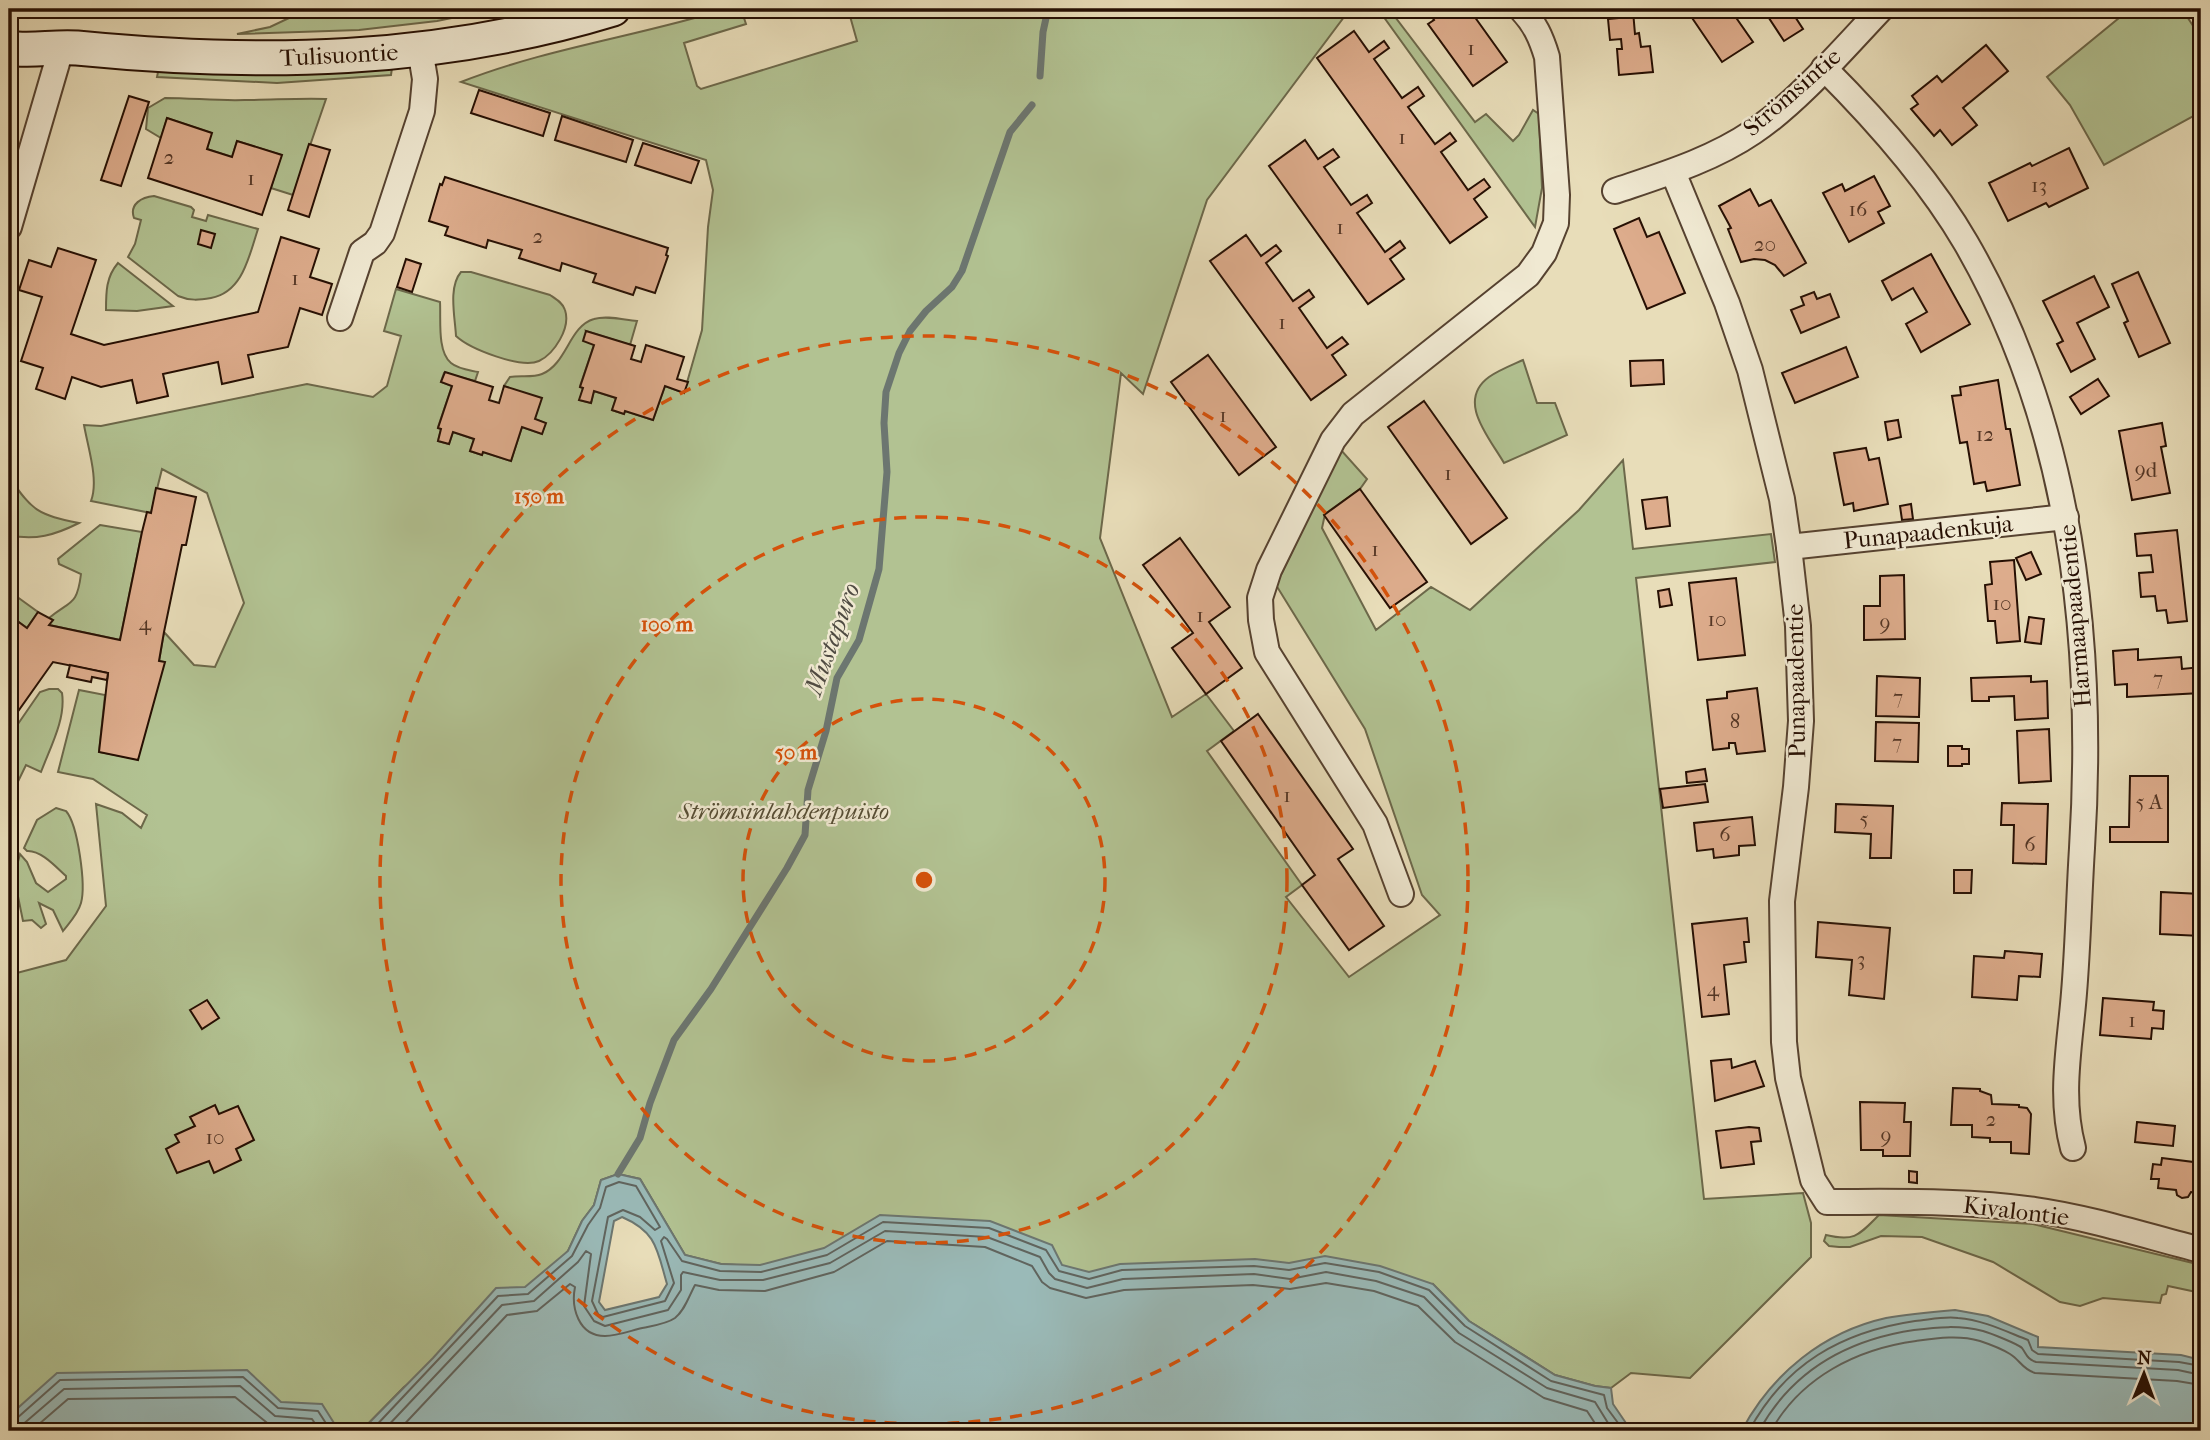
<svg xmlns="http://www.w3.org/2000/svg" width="2210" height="1440" viewBox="0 0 2210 1440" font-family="'IM FELL French Canon',serif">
<rect width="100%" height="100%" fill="#e8ddb9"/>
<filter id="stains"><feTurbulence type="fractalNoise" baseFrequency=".00286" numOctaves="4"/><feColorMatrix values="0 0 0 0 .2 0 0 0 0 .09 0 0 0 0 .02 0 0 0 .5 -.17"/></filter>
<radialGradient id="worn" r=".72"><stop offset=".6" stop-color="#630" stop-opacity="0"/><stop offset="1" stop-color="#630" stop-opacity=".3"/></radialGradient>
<g fill="#b2c292" stroke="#6c684a" stroke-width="2">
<polygon points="308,9 496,9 437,21 359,30 237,34 270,27"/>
<path d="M726,9H741L746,24L684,43L697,86L701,89L857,41L848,9H1350L1207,200L1143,394L1121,373L1100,538L1172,717L1206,694L1234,731L1207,751L1302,885L1286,897L1349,977L1440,915L1422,895L1365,729L1276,585L1341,450L1367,479L1360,489L1325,514L1322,528L1376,630L1431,587L1470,610L1579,510L1623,460L1633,549L1771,534L1775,562L1636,578L1704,1199L1803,1193L1811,1223V1257L1690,1378L1631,1373L1611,1388L1595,1386L1555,1375L1469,1321L1433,1284L1414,1310L721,1264L685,1255L640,1179L618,1174L601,1180L594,1205L582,1221L568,1251L505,1317L404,1387L361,1431H9V975L66,960L106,906L96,804L122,813L141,828L147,815L93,779L58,772L79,690L105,695L99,752L137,759L164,662L159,661L164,632L194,665L215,667L244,603L207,493L162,469L151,513L91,501C99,480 88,448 84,425L101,426L307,384L373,397L387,386L401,336L384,331L396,289L440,302C441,319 437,352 451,363C458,369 469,370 478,372L475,381L444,373L441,382L452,386L438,427L441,429L438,441L449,444L453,432L474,439L470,451L482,455L483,452L511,461L522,427L542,434L545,423L535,419L504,386L510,377C520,375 532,378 542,374C567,364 569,326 594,319C607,315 624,320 637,321L630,345L586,331L594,345L580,386L583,388L580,400L591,403L594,391L616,398L612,410L624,414L625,411L653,420L665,386L684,393L702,330L708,227L713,190L706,160L461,82C544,49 639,36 726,9Z"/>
<polygon points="1378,9 1389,9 1475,122 1486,114 1513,141 1519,135 1533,110 1539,114 1542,188 1535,227"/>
<polygon points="2130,9 2182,9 2201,38 2201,112 2104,165 2070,105 2047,77"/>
<polygon points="159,67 392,68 391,75 277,83 157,77"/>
<path d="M165,98C193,98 217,101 245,100C272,100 299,98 326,99L293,195L271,188L281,155L237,141L232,157L207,149L211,133L167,118L161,138L146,129L148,108Z"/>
<path d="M154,196L191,207L194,210L192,217L206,221L208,215L258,229C249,256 243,292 211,298C199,300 190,301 178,296L128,257L135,244L141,220L134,218C129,204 142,197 154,196Z"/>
<path d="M118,263L173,306L137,311L106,310C106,292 106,277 118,263Z"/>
<path d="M461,272H471L550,295C556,299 563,303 565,310C571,328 554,354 539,361C521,369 470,349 456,336C455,317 448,287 461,272Z"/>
<path d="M1523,360L1537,403H1555L1567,435L1504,463C1489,437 1456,401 1489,377C1499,370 1512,365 1523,360Z"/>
<path d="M9,476C31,511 39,515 79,523C55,535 35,541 9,535Z"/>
<path d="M100,525L142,532L120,640L49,625L53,620L49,618C71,600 77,606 81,574L59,564L58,559Z"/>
<polygon points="9,591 38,612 27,628 9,615"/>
<path d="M49,689H58L62,693C66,719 50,748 41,772L26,765L9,800V737L40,692Z"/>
<path d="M56,808L66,811C78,825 86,885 81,903C78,914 70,922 63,931L53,910L39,903L46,924L41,928L32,920L23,921L14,877L20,854L27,862L36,883L48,892L66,879V876C56,867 41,850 27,851L24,848L37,820Z"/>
<path d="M1879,1215L2033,1224L2201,1265V1293L2168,1286L2166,1294L2162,1295L2160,1303L2103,1298L2080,1306L2060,1302L1993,1262L1922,1237L1881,1236L1850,1247H1839L1829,1246L1824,1241L1826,1235C1855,1242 1859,1235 1879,1215Z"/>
</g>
<g fill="#9abab8" stroke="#6c7670" stroke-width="2" fill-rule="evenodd">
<path d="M618,1174L640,1179L685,1255L721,1264L760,1265L824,1248L880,1215L990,1221L1052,1245L1062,1265L1089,1272L1120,1264L1255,1259L1289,1263L1325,1256L1380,1266L1433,1284L1469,1321L1555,1375L1595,1386L1611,1388L1613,1404L1630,1429L1644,1427L1650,1431H361L433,1358L496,1288L525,1287L568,1251L582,1221L594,1205L601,1180ZM622,1217C657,1232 657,1250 667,1284L659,1297L605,1310L599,1302L614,1221Z"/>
<path d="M1955,1310L1988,1316L2038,1337V1347L2181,1355L2201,1360V1431L1742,1430C1772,1374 1823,1332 1886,1318C1909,1314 1932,1312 1955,1310Z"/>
<polygon points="247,1370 281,1402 322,1404 339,1431 9,1431 10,1415 57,1373"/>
</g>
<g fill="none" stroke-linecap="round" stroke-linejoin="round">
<g stroke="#60645e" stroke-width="2">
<polyline points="9,1421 16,1419 60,1380 243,1377 278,1408 318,1411 331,1431"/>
<polyline points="9,1430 21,1426 64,1389 240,1386 275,1416 312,1419 320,1431"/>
<polyline points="31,1431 68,1399 235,1397 271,1426 308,1431"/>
<polyline points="371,1431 498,1296 528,1294 572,1256 588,1225 600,1208 606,1187 619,1182 636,1186 660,1227 655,1230 640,1217 623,1210 608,1217 592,1301 598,1314 603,1317 665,1301 674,1283 661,1241 664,1237 667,1239 682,1261 720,1271 761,1272 827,1255 883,1222 989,1228 1046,1250 1059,1271 1089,1279 1122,1270 1254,1266 1289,1270 1325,1263 1379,1272 1429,1290 1465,1326 1551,1381 1604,1395 1607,1408 1624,1431"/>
<polyline points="383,1431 502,1305 534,1301 578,1262 586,1251 591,1254 584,1306 594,1321 605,1326 668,1310 681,1290 681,1275 683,1272 720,1280 763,1280 830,1263 885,1231 987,1237 1040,1257 1049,1273 1055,1279 1087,1288 1123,1279 1254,1274 1290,1279 1326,1272 1376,1281 1424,1297 1459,1333 1547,1388 1595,1402 1613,1431"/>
<path d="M398,1431L507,1315L537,1311L570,1284L575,1287C571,1307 578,1336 605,1336C616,1336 627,1332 638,1329C649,1326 665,1325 675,1318C685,1310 689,1296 695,1285L719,1290L765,1291L834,1272L887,1241L985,1247L1032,1266L1042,1282L1050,1288L1086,1298L1124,1290L1253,1285L1290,1289L1326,1283L1374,1291L1418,1306L1455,1342L1544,1398L1587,1411L1600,1431"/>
<path d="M1749,1431C1785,1364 1841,1332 1915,1321C1928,1320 1944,1316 1958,1318C1983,1320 2005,1331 2028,1340L2032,1350L2038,1354L2179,1362L2201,1366"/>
<path d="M1759,1431C1792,1371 1847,1340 1914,1330C1937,1327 1960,1325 1983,1331C1990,1333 2018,1344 2022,1348C2027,1355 2027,1359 2036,1362L2178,1370L2201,1375"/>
<path d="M1771,1431C1801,1377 1857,1349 1916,1341C1938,1338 1959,1335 1980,1341C1989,1344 2002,1349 2010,1354C2020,1360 2022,1369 2035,1373L2177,1381L2201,1385"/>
</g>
<g stroke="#6c7670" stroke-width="7">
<polyline points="1040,76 1043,32 1048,9"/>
<polyline points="618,1174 640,1138 650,1103 674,1040 711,989 787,868 805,835 808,790 826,731 837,678 859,640 879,569 887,472 884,423 886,392 899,353 910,331 926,311 952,287 962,271 1010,132 1032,105"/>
</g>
</g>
<g fill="#ddac8c" stroke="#260f03" stroke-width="2">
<polygon points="1426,9 1469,9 1507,62 1473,86 1428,24 1434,20"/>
<polygon points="1686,9 1730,9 1753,42 1722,62"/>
<polygon points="1763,9 1790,9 1803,29 1784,41"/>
<polygon points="1633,11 1635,34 1639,33 1641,47 1650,46 1653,72 1619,75 1617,49 1622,49 1621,39 1610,40 1608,19 1618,18 1618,13"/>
<polygon points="1354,31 1369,52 1384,41 1389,48 1374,59 1402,98 1418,87 1424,96 1408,107 1435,144 1450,133 1456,141 1441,152 1468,190 1484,179 1490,187 1474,199 1487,217 1450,243 1317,58"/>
<polygon points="1986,45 2008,71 1963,108 1977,125 1952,145 1940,130 1934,136 1911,109 1918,104 1912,96 1937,76 1942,82"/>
<polygon points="479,90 550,113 543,136 471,113"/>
<polygon points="9,94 16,96 10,113 9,113"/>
<polygon points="129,96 149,102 121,186 101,180"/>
<polygon points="562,116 633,140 626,162 555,140"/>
<polygon points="167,118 212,133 207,149 232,157 237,141 282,155 262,215 148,178"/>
<polygon points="1305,140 1318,159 1333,149 1339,157 1324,167 1351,205 1367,195 1372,203 1357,213 1385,252 1400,241 1405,248 1390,259 1404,279 1368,304 1269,166"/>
<polygon points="643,143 699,161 691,183 635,165"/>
<polygon points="309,144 330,150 309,217 288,210"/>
<polygon points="2069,148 2088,188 2049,207 2046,203 2008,221 1989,183 2030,163 2032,166"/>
<polygon points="1874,176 1890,206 1878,212 1884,223 1849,242 1823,193 1842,184 1845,191"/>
<polygon points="445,177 668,248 666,255 668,256 655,293 636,287 633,295 593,282 596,274 562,263 560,271 519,258 522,250 488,240 486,248 445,235 448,227 429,221 440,184 442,185"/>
<polygon points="1750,189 1759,206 1771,200 1806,263 1784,276 1775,265 1765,260 1754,259 1741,262 1728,229 1731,228 1719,206"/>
<polygon points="1639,218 1647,237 1659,232 1685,293 1647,309 1614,229"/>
<polygon points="201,230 215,234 211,248 198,244"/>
<polygon points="1246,235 1261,256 1276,245 1281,251 1266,263 1293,301 1309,290 1314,297 1299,308 1327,348 1342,337 1348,344 1332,355 1346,375 1311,400 1210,261"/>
<polygon points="281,237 319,249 310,277 332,284 322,315 300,308 288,347 248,355 253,377 222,384 218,362 163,374 168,396 137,403 132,380 101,387 72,377 65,399 36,389 43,368 21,361 42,297 19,290 29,260 51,267 58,248 96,260 71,334 104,345 258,312"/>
<polygon points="1931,254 1970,324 1921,352 1906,324 1927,312 1913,288 1892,300 1882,281"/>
<polygon points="406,259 421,264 412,292 397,287"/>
<polygon points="2138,272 2170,343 2139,357 2124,323 2128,321 2112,284"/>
<polygon points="2094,276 2109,307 2077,323 2095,359 2071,372 2057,344 2063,341 2043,301"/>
<polygon points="1814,292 1817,299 1830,294 1839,317 1801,333 1791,310 1804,305 1801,297"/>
<polygon points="586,331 635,346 631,359 641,362 646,345 684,357 677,379 688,382 684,393 665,386 653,420 625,411 624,414 612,410 616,398 594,391 591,403 579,400 583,388 580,387 594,345 583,341"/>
<polygon points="1846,347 1858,377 1795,403 1782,373"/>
<polygon points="1208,355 1276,447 1239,475 1171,382"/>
<polygon points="1663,360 1664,384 1631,386 1630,361"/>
<polygon points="445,372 493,387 489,400 499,403 504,386 542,398 535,419 546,423 542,434 522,427 511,461 483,452 482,455 470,451 474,439 453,432 449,444 438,441 441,429 438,428 452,386 441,382"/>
<polygon points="2098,379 2109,396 2081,414 2070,397"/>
<polygon points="1998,380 2006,429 2010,429 2020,485 1987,491 1985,482 1974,484 1967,442 1960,443 1952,396 1961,395 1960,387"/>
<polygon points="1424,401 1507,518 1471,544 1388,427"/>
<polygon points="1898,420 1901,437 1888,440 1885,422"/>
<polygon points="2162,423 2166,446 2161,447 2170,493 2132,500 2119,431"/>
<polygon points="1866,448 1869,460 1879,458 1888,504 1854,511 1853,503 1844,505 1834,453"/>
<polygon points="156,488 196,497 186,545 182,545 164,632 159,661 165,662 138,760 99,752 108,673 53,662 9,724 9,615 27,628 38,612 53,620 49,625 120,640 142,532 147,512 151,513"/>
<polygon points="1360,489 1427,582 1390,608 1324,515"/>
<polygon points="1667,497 1670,526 1646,529 1642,500"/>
<polygon points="1911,504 1913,519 1902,520 1900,506"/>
<polygon points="2177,530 2187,621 2168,623 2166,610 2157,611 2155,596 2141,597 2139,573 2153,572 2151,555 2137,556 2135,534"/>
<polygon points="1180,538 1230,607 1209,622 1242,668 1206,694 1172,648 1193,633 1143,565"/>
<polygon points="2031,552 2041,574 2026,580 2016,558"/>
<polygon points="2014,560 2020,641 1997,643 1995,621 1988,621 1985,585 1992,584 1990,562"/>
<polygon points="1904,575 1905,639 1864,640 1864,606 1880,606 1880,576"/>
<polygon points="1736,578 1745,655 1698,660 1689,583"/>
<polygon points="1669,589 1672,605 1660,607 1658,591"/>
<polygon points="2029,617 2044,619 2041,644 2025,642"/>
<polygon points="2138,649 2138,660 2181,657 2182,669 2201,667 2201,693 2127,697 2127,684 2115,685 2113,651"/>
<polygon points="70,665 108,673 107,680 92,677 91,682 67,677"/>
<polygon points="1877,676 1920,678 1919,717 1876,716"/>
<polygon points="2031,676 2031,682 2047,681 2048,718 2015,720 2014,696 1989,697 1989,701 1972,701 1971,678"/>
<polygon points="1757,688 1765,751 1737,754 1735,743 1729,743 1729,748 1713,750 1707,700 1727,698 1727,692"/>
<polygon points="1258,714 1353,849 1338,859 1384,926 1349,950 1302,885 1315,875 1221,741"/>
<polygon points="1876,722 1919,723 1918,762 1875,761"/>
<polygon points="2049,729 2051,781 2019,783 2017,731"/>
<polygon points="1948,746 1962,746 1962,749 1969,749 1969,764 1962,764 1962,766 1948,766"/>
<polygon points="1705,769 1707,781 1687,783 1686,772"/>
<polygon points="2130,776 2168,776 2168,842 2110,842 2110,827 2129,827"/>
<polygon points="1705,784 1708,802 1663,808 1660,789"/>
<polygon points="2002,803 2048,804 2046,864 2013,863 2014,825 2001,825"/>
<polygon points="1836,804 1893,806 1891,858 1870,858 1871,834 1835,832"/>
<polygon points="1752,817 1755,845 1739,846 1739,855 1714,858 1713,849 1697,851 1694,823"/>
<polygon points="1954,870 1972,870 1971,893 1954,893"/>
<polygon points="2161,892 2201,894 2201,936 2160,934"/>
<polygon points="1747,918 1749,942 1744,942 1746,962 1724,965 1729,1014 1702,1017 1692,924"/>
<polygon points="1818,922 1890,928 1884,999 1849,995 1852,960 1816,957"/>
<polygon points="2005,951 2042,954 2040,977 2019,976 2017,1000 1972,997 1974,956 2004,958"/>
<polygon points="2103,998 2154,1002 2153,1010 2164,1011 2163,1029 2152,1028 2151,1039 2100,1035"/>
<polygon points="207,1000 219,1018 202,1029 190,1010"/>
<polygon points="1731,1059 1732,1068 1755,1061 1764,1086 1715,1101 1711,1061"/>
<polygon points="1953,1088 1980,1089 1980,1091 1991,1095 1992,1104 2019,1105 2019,1107 2027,1108 2031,1114 2029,1154 2011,1153 2011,1142 1990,1142 1990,1138 1972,1137 1972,1125 1951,1125"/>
<polygon points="1860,1102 1905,1103 1904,1122 1911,1122 1910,1156 1883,1156 1883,1150 1861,1150"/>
<polygon points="215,1105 219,1114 238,1106 254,1140 236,1149 241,1160 214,1173 209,1161 177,1173 166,1149 179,1142 175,1135 195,1126 190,1117"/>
<polygon points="2137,1122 2175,1126 2173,1146 2135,1142"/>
<polygon points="1749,1127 1759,1128 1761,1141 1751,1142 1754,1164 1721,1168 1716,1131"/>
<polygon points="2162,1158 2201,1163 2201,1193 2191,1192 2188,1197 2182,1198 2177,1195 2176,1190 2158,1188 2159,1179 2151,1179 2153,1164 2161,1165"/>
<polygon points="1909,1171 1917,1172 1917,1183 1909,1182"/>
</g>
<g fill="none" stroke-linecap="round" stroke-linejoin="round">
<defs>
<g id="minor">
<path d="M1824,68C1875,119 1930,181 1966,243C2072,426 2095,640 2082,848C2079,896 2078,945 2074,993C2070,1045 2059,1096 2073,1148"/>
<path d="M1673,172L1727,303L1750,370L1782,499L1789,547L1798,626L1801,721L1796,787L1782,901L1784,1042L1788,1078L1813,1180L1827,1202C1896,1202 1967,1200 2035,1210C2091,1218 2146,1236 2201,1250"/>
<path d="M1615,191C1662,175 1712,160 1753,132C1797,103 1844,48 1881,9"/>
<polyline points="9,227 62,46"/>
<polyline points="340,318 362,252 375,243 382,233 422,111 425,79 420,49"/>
<polyline points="1789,547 2066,517"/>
<path d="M1401,894L1375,824L1267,652L1261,620L1260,598L1269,570L1333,440L1353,414L1528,275L1544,253L1556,223L1557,195L1547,57C1541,37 1535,24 1521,9"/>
</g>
<path id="secondary" d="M9,48C31,52 54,46 77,48C260,66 436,63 613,9"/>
</defs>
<use href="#minor" stroke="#564230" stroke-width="28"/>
<use href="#secondary" stroke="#260f03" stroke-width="37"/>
<use href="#minor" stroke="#f0e9d2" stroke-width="24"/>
<use href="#secondary" stroke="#f0e9d2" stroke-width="33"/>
</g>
<g fill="none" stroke="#d5520b" stroke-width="3.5" stroke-dasharray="12 9">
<circle cx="924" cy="880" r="181"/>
<circle cx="924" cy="880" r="363"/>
<circle cx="924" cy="880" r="544"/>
</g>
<g text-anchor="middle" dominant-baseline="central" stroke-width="5" stroke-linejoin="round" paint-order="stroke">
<g font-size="21" fill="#543625">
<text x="1471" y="48">1</text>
<text x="1402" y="137">1</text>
<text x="169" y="157">2</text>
<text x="251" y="178">1</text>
<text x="2039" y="185">13</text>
<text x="1858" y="209">16</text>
<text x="1340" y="227">1</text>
<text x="538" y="236">2</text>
<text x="1765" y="244">20</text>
<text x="295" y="278">1</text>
<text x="1282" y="322">1</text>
<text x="1223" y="415">1</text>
<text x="1985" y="434">12</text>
<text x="2146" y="470">9d</text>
<text x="1448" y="473">1</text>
<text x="1375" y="549">1</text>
<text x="2002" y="603">10</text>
<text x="1200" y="615">1</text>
<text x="1717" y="619">10</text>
<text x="145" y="623">4</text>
<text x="1885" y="623">9</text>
<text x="2158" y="678">7</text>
<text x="1898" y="697">7</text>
<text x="1735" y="721">8</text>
<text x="1897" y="742">7</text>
<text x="1287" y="795">1</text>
<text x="2149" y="802">5 A</text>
<text x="1864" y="819">5</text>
<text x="1725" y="834">6</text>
<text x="2030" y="844">6</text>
<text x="1861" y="959">3</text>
<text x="1713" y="989">4</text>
<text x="2132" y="1020">1</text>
<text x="1991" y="1119">2</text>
<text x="1886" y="1136">9</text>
<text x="215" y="1137">10</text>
</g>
<g font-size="24" fill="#260f03" stroke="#f0e9d2">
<text transform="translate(339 55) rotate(-3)">Tulisuontie</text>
<text transform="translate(1792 92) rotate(-41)">Strömsintie</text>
<text transform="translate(1928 532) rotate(-6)">Punapaadenkuja</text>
<text transform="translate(2075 616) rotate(-95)">Harmaapaadentie</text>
<text transform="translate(1796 681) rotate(-91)">Punapaadentie</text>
<text transform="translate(2016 1211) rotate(7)">Kivalontie</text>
</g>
<g font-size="24" font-style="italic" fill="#574e35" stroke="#f0e9d2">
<text x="784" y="811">Strömsinlahdenpuisto</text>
</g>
<g font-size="26" font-style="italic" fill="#4f4b42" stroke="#f0e9d2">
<text transform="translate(832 639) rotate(-70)">Mustapuro</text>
</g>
</g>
<circle cx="924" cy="880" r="10" fill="#d5520b" stroke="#f0e9d2" stroke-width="3.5"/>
<g font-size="21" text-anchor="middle" font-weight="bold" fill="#d5520b" stroke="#f0e9d2" stroke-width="5" stroke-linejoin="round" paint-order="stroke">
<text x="539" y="503">150 m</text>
<text x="667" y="631">100 m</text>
<text x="796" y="759">50 m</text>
</g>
<rect width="2210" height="1440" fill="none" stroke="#e8ddb9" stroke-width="35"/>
<rect x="10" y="10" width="2189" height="1419" fill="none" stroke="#260f03" stroke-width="3.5"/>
<rect x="18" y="18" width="2175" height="1405" fill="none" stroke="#260f03" stroke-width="2"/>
<g transform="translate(2144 1374) rotate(1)" stroke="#f0e9d2" stroke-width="5" paint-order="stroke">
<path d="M0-5L12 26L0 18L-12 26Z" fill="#260f03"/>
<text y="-10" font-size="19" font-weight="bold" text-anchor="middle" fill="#260f03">N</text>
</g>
<rect width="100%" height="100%" filter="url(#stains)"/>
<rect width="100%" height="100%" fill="url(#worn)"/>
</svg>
